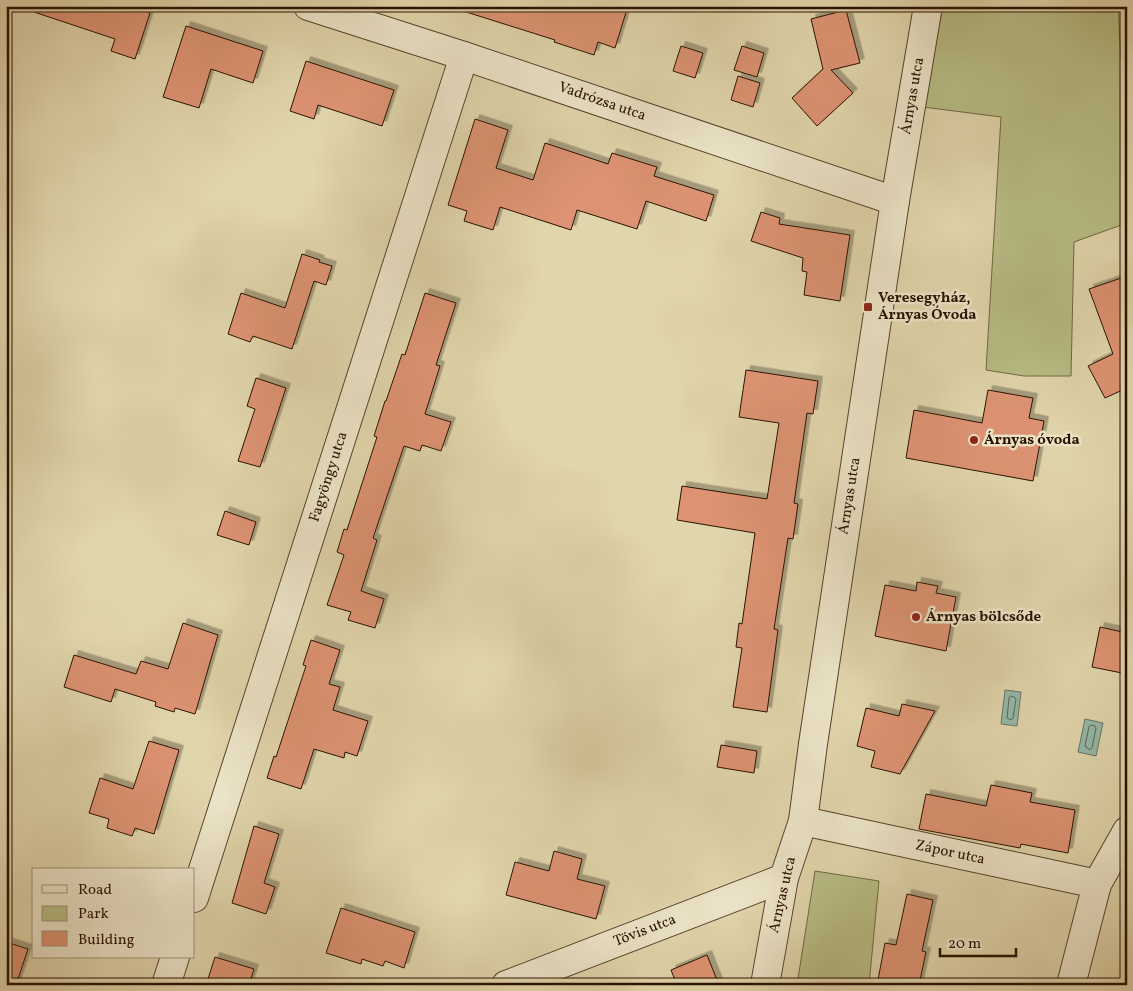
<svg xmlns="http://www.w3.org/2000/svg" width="1133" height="991" viewBox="0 0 1133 991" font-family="Vollkorn,serif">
<defs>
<filter id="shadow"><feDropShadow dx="4.5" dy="-4.5" stdDeviation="0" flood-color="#0004"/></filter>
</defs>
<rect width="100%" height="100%" fill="#e1d5ab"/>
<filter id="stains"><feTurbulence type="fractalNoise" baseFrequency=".004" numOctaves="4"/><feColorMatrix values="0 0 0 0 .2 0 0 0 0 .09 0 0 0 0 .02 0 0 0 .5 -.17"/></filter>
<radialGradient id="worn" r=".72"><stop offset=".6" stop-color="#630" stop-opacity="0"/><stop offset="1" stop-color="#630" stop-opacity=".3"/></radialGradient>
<g fill="#b8bc85" stroke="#706743">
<polygon points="943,6 1118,6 1121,59 1127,100 1127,223 1074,242 1071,376 1024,376 986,370 1001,117 923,107"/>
<polygon points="815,871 879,881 869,985 797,985"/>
</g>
<g fill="#94b9a9" stroke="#697666">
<polygon points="1005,690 1021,692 1017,726 1001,724"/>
<polygon points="1085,719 1103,723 1096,756 1078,752"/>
</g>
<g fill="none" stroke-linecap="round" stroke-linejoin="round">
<g stroke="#5e6655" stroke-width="1">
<polygon points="1011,696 1014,697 1016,699 1013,718 1011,720 1007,718 1009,698"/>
<polygon points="1091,725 1095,726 1096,728 1092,748 1090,750 1085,746 1089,727"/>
</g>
</g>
<g fill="#dd9373" stroke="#291201" filter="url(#shadow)">
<polygon points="29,6 130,6 150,13 135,59 111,51 115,39 28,10"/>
<polygon points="463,6 628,6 615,48 598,42 594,55 554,42 555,40 463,11"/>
<polygon points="846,10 860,63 831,70 853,93 817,126 792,98 823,69 811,19"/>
<polygon points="186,26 263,51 253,83 211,69 199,108 163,97"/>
<polygon points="681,46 703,53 695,78 673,71"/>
<polygon points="742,46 764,53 757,77 734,70"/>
<polygon points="306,61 394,90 382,126 318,105 314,119 290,111"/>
<polygon points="738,76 760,83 753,107 731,100"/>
<polygon points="475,119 508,130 496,168 533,180 545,143 608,164 612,153 657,167 654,176 714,195 706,221 646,201 637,229 577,210 571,230 500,207 493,230 464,221 467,211 448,205"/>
<polygon points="761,212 780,218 779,224 850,235 840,301 804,295 807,272 802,271 803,258 751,241"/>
<polygon points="302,254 320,260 319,262 332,266 326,285 314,281 292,349 253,336 250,342 228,334 241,293 285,308"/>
<polygon points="1127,276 1127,388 1105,398 1088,366 1113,354 1089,289"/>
<polygon points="425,293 456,303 436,365 440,366 425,414 451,422 441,451 422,445 420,451 404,446 373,538 377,540 361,591 384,599 375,628 348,620 351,612 327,605 344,555 337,552 344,529 347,530 377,437 374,436 385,401 386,401 402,354 405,355"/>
<polygon points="746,370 818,381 813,414 807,413 794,503 798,504 793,539 788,538 774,629 778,630 767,712 733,707 742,648 736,647 739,623 742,624 755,533 677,520 682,486 767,499 779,423 739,417"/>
<polygon points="256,378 286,388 260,467 238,461 255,409 247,406"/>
<polygon points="988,390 1033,398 1029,418 1044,421 1033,481 906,458 914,410 982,423"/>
<polygon points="225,511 256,522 249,545 217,535"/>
<polygon points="917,582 938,586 936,593 956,597 946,651 875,636 885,585 916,591"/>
<polygon points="183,623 218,635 195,714 175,708 174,712 155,706 156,702 115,689 111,702 64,687 74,655 136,674 141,661 168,669"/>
<polygon points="1100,627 1127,633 1127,674 1092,667"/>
<polygon points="311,640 340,650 329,684 340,687 333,710 368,721 357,756 345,752 344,758 314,749 301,789 267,778 274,756 276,757 306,666 303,665"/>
<polygon points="902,704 935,711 900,774 871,767 875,751 857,746 866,708 899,716"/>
<polygon points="149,741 179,750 154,834 135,828 132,836 107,828 109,819 89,813 100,778 133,789"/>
<polygon points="721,745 757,751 754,773 717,767"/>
<polygon points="991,785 1032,793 1030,802 1075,810 1068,853 1021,844 1020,848 919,829 926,794 986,806"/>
<polygon points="254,826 279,834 264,883 275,887 266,914 232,903"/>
<polygon points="554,851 582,859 577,879 605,886 596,919 506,895 515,862 549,871"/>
<polygon points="907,894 933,900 922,951 926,952 919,985 877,985 885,943 896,945"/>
<polygon points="341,908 415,932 404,968 385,961 383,966 362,959 361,964 326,953"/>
<polygon points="6,942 28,949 16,985 6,985"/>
<polygon points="707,955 719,985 677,985 671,970"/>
<polygon points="215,957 254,969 249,985 206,985"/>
</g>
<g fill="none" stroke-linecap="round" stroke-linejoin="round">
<defs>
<g id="street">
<polyline points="308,6 464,56 895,201"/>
<polyline points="803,821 1097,884"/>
<polyline points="194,898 464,56"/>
<polyline points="166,985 175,957"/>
<polyline points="506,985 784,878"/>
<polyline points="765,985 784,878 803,821 813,744 895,201 928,6"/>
<polyline points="1071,985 1097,884 1127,831"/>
</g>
</defs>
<use href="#street" stroke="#57432c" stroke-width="30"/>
<use href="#street" stroke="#ece4c8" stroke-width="28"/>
</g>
<g fill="#8f2418" stroke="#ece4c8" stroke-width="2">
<rect x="863" y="302" width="10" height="10" rx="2.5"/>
<circle cx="974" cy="440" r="5"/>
<circle cx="916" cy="617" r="5"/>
</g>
<g text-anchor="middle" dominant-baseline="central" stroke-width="5" stroke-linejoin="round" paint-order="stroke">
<g font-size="15" fill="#291201" stroke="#ece4c8">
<text transform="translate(913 96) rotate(-80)">Árnyas utca</text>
<text transform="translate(602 102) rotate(19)">Vadrózsa utca</text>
<text transform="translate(329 477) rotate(-72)">Fagyöngy utca</text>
<text transform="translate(850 496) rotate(-81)">Árnyas utca</text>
<text transform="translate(950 853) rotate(12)">Zápor utca</text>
<text transform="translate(783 895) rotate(-77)">Árnyas utca</text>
<text transform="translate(645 931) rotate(-21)">Tövis utca</text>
</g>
<g font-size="15" font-weight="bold" fill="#291201" stroke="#ece4c8" text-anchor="start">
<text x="878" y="298">Veresegyház,<tspan x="878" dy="17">Árnyas Óvoda</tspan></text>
<text x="984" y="440">Árnyas óvoda</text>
<text x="926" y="617">Árnyas bölcsőde</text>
</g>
</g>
<rect width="1133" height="991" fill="none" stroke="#e1d5ab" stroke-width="25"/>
<rect x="8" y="8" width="1118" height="976" fill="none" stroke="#291201" stroke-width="2.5"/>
<rect x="12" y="12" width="1108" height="966" fill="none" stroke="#291201"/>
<rect x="32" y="868" width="162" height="90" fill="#ece4c8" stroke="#9e9078"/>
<rect x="42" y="885" width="25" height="8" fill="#ece4c8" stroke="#9e9078"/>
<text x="78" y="894" font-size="15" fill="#291201">Road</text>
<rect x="42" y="906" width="25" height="15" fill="#b8bc85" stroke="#9e9078"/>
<text x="78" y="918" font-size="15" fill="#291201">Park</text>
<rect x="42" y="931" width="25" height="15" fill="#dd9373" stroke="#9e9078"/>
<text x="78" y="944" font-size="15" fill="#291201">Building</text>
<path d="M940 948v8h76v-8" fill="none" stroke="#291201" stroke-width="2.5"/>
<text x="948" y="948" font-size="15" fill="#291201" stroke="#ece4c8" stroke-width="4" paint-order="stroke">20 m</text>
<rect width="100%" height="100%" filter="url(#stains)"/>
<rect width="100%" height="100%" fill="url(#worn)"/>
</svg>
